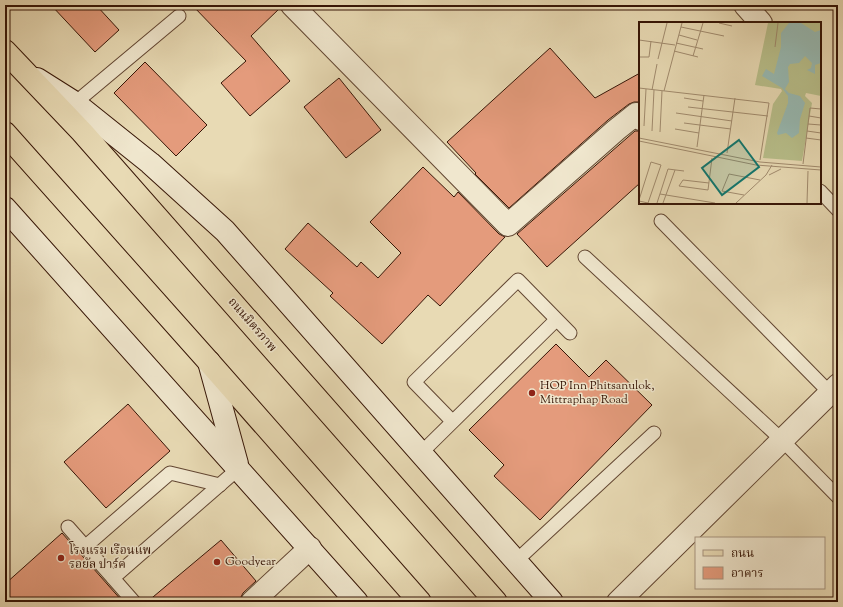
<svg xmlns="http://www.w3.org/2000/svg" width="843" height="607" viewBox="0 0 843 607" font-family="'Sorts Mill Goudy','Noto Serif Thai',serif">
<rect width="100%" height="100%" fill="#e8dab4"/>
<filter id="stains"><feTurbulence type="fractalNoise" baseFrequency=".005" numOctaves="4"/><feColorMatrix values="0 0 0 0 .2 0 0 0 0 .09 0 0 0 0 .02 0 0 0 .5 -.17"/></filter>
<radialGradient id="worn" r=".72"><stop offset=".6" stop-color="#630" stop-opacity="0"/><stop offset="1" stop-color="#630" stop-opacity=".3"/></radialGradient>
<g fill="#e49b7c" stroke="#361506">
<polygon points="51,5 96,5 119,30 95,52"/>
<polygon points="192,5 280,5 280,8 251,36 290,81 250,116 221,83 246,61"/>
<polygon points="550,48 595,98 640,73 640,102 634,102 629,104 608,120 509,208 475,174 476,173 447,142"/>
<polygon points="145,62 207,125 176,156 114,93"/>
<polygon points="339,78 381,130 346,158 304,107"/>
<polygon points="635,131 640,131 640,183 547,267 517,234"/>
<polygon points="423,167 454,197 458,192 499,234 505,237 440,306 428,295 382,344 330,296 333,293 285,249 308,223 357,267 361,262 378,278 401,253 370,222"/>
<polygon points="556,344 589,377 606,360 652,405 540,520 494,476 504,465 469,430"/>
<polygon points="128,404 170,451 106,508 64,462"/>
<polygon points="62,533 123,602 5,602 5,584"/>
<polygon points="221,540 256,581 243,593 240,599 236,602 147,602"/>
</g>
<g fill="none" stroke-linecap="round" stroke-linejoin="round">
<defs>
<g id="service">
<polyline points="75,103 179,16"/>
<polyline points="820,191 838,210"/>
<polyline points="661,221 830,393"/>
<polyline points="585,257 782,440 838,497"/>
<polyline points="452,421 414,382 518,280 570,333"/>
<polyline points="421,453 556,320"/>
<polyline points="68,527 134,602"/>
<polyline points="86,546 170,473 220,485"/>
<polyline points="516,561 654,433"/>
<polyline points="113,578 238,469"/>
</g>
<g id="minor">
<polyline points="292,5 508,225 616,130 636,114 640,119"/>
<polyline points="745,5 761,23"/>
<polyline points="252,602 310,548"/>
<polyline points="618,602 838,385"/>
</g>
<g id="secondary">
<polyline points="37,79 75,103 150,163 225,231 552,602"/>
<polyline points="5,208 357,602"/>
<polyline points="209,362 237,464"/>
</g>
<g id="primary">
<polyline points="5,51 82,132 496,602"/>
<polyline points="5,133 209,362 420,602"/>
</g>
</defs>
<use href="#service" stroke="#624632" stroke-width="15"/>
<use href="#minor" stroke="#624632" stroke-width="24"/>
<use href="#secondary" stroke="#361506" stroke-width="24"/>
<use href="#primary" stroke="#361506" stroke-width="24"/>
<use href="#service" stroke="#f0e7ce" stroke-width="13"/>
<use href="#minor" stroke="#f0e7ce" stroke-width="22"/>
<use href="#secondary" stroke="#f0e7ce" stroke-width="22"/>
<use href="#primary" stroke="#e8dab4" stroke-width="22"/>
</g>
<g fill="#8f2418" stroke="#f0e7ce" stroke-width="1.5">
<circle cx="532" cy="393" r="4"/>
<circle cx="61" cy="558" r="4"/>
<circle cx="217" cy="562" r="4"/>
</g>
<g text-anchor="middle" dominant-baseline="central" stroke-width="3" stroke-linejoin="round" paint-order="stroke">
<g font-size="12" fill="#361506" stroke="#f0e7ce">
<text transform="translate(252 325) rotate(49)">ถนนมิตรภาพ</text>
</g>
<g font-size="12" fill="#361506" stroke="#f0e7ce" text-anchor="start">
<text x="540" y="386">HOP Inn Phitsanulok,<tspan x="540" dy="14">Mittraphap Road</tspan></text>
<text x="69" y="551">โรงแรม เรือนแพ<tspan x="69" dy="14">รอยัล ปาร์ค</tspan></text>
<text x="225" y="562">Goodyear</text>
</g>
</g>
<g transform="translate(639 22)">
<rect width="182" height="182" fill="#e8dab4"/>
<path d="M129,1H182V74L167,71L166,74L173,81L163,139L124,136L134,82L143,69L142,67L116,63Z" fill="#b8bf8b"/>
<path d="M150,1H162L176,10L182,8V41L176,43V52L168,48L172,46L173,41L166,34L160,41L151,42L149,45L150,60L146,67L150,71L161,74L166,81L161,97L160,111L153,116L147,111L139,113L138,111L149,81V74L143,66L123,54L127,47L135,52L142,25V11Z" fill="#98bab3"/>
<path fill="none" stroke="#a18b6e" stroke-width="1" d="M80,1L93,4M42,5L85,14M40,13L58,18M0,18L36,23M37,21L64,27M136,25L139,1M35,29L59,35M54,34L64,1M0,35H10L12,19M19,37L28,1M0,66L130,81L121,138M13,68L18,42M25,69L43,1M45,76L64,79M49,85L129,94M37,91L93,99M170,94L182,96M45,101L92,107M169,102L182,103M5,104L7,67M36,107L60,111M13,109L15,68M168,109L182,111M21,110L23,69M0,116L121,140L182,145M167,116L182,118M0,119L117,143L182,148M58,125L65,73M88,131L96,76M164,142L171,86L182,87M130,153L142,147M70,161L44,158L40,164L69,168L73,136M21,172L76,181M105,173L83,169L90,152L121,158M0,178L12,140L22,143L9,181L0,179M18,181L29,147L45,149M24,181L36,148M97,181L127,153L133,143M168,181L169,149"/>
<path fill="#0f766e" fill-opacity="0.15" stroke="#0f766e" stroke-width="2" d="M100,118L120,145L83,173L63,146Z"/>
<rect width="182" height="182" fill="none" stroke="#361506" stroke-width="2"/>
</g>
<rect width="843" height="607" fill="none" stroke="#e8dab4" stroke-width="20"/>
<rect x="6" y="6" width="831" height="595" fill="none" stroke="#361506" stroke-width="2"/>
<rect x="10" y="10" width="823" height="587" fill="none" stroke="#361506"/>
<rect x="695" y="537" width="130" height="52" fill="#f0e7ce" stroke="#a6937e"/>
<rect x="703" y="550" width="20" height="6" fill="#e8dab4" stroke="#a6937e"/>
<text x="731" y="557" font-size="12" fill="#361506">ถนน</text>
<rect x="703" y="567" width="20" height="12" fill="#e49b7c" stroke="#a6937e"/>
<text x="731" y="577" font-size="12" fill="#361506">อาคาร</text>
<rect width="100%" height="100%" filter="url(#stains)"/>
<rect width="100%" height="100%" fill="url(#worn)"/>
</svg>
